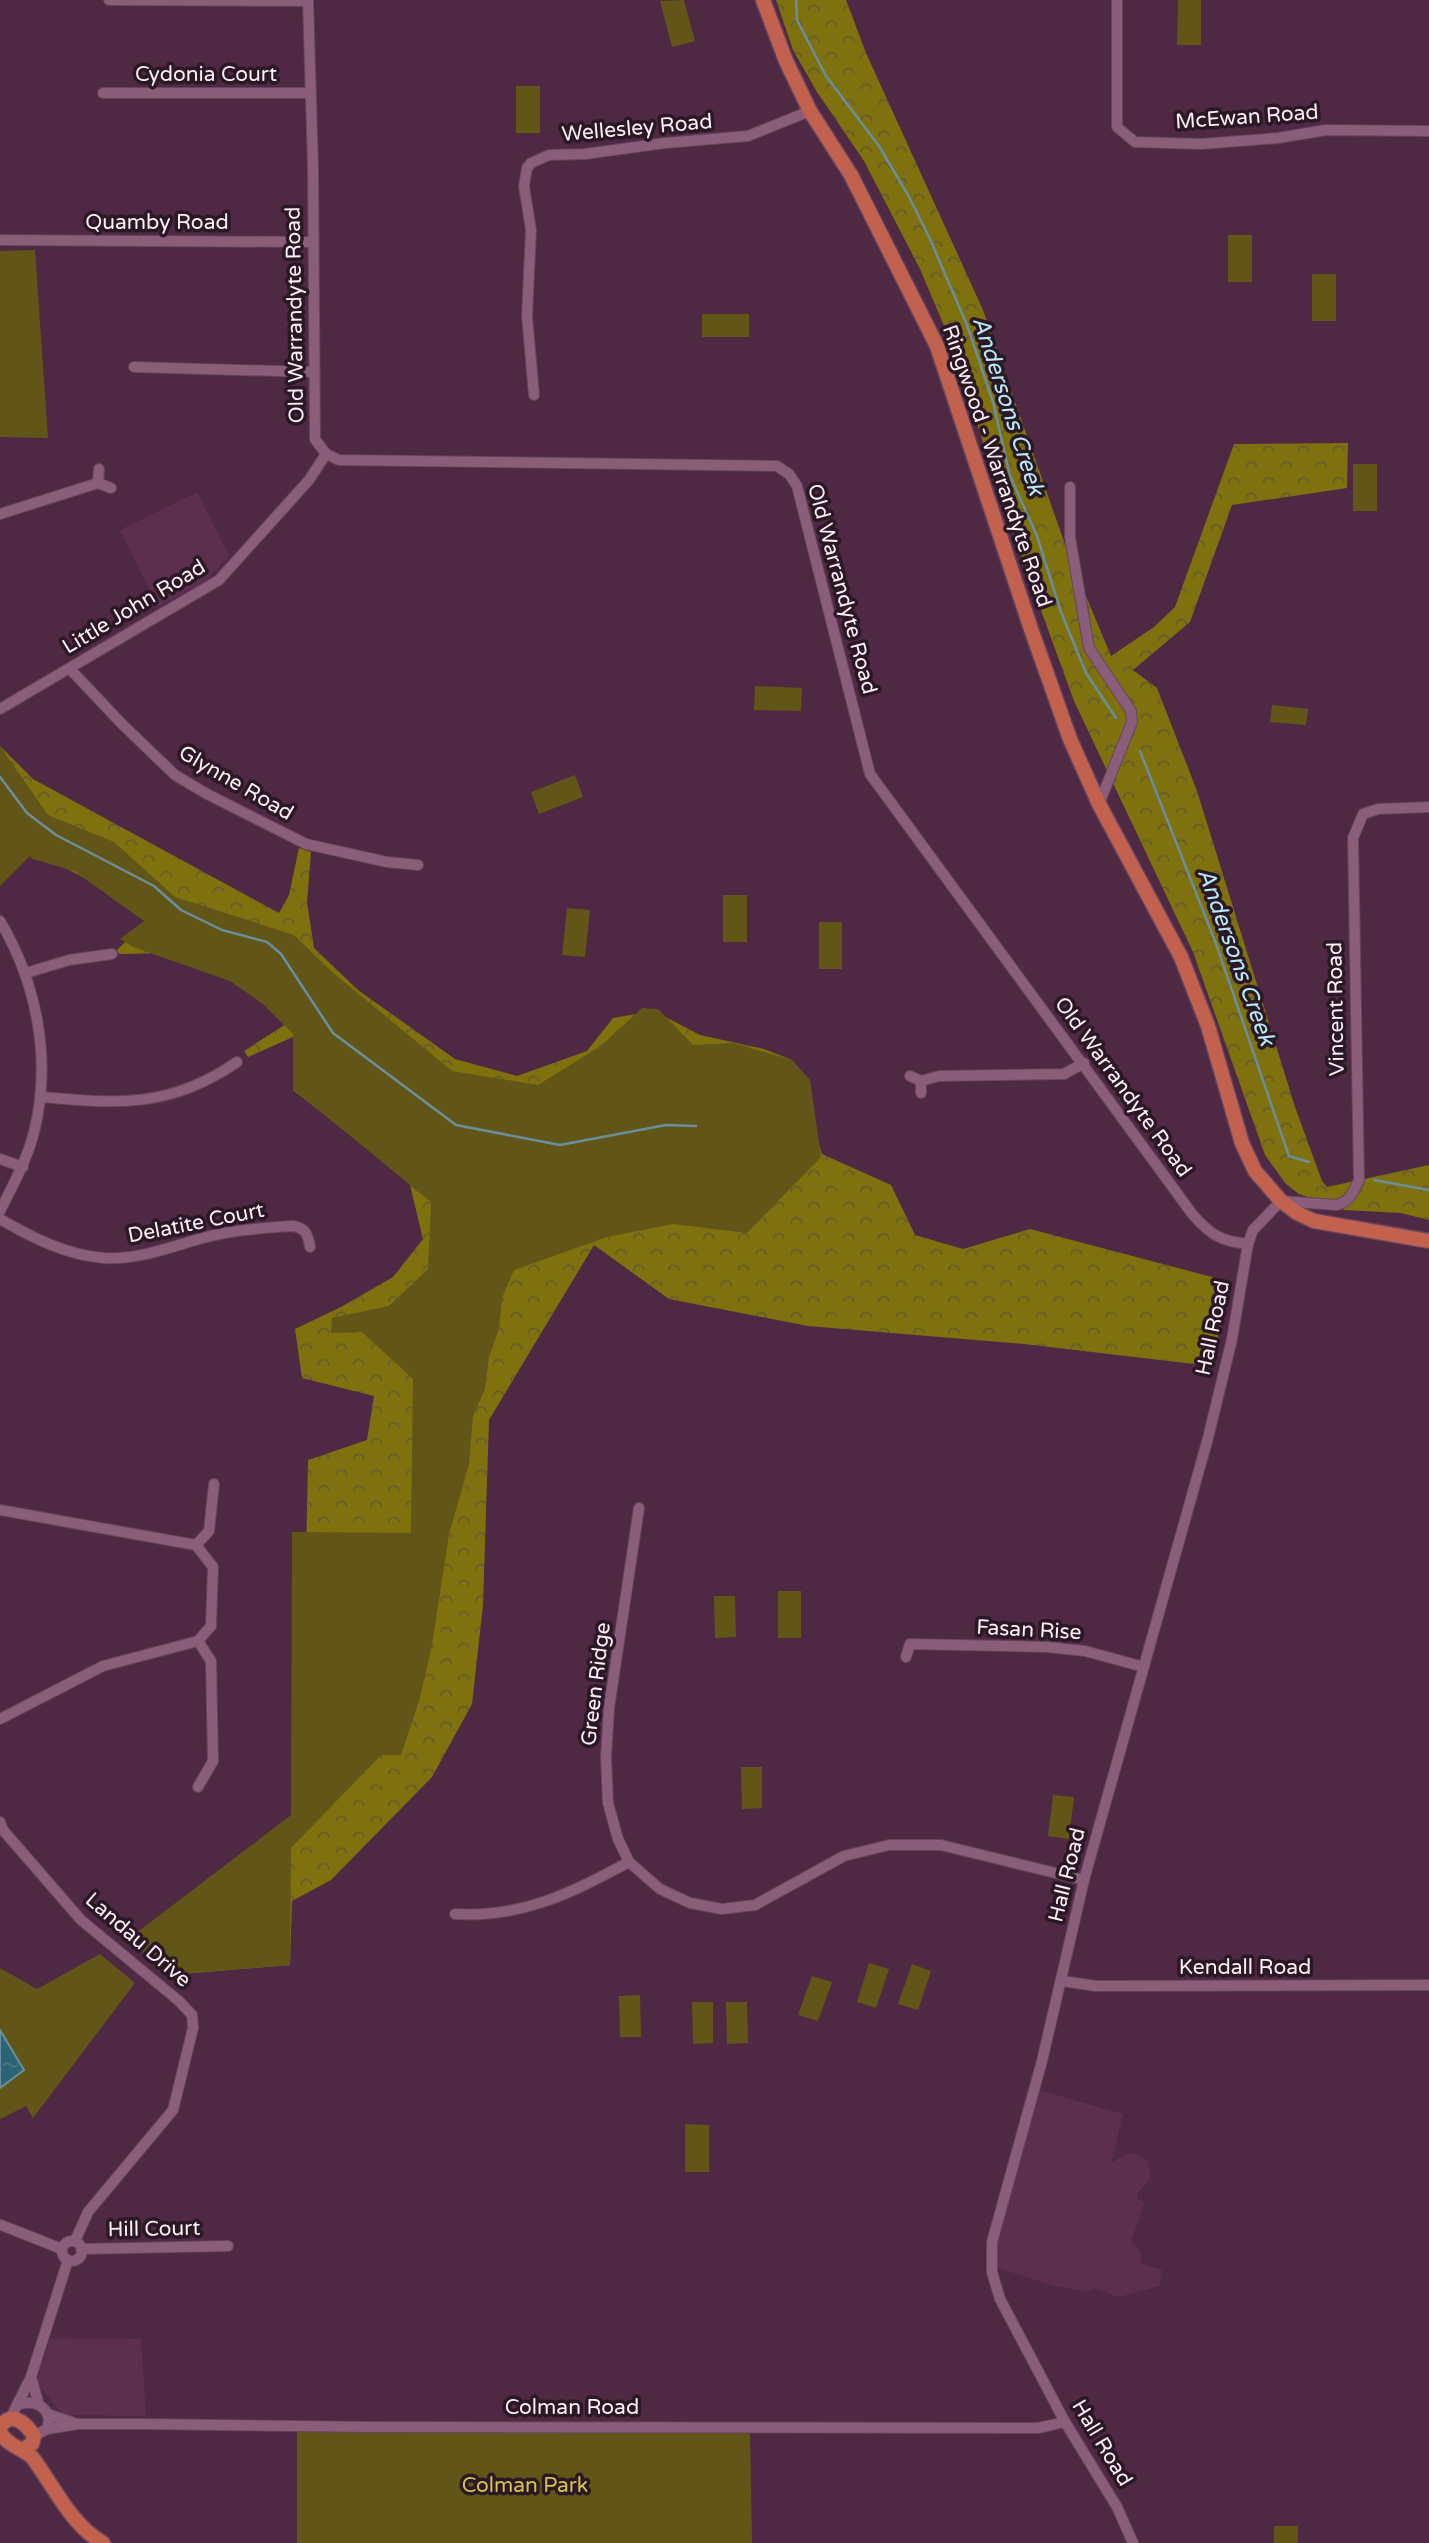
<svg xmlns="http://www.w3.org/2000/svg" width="1429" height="2543" viewBox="0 0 1429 2543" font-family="'Varela Round',sans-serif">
<defs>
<pattern id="forest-crowns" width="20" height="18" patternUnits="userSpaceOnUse" patternTransform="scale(1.75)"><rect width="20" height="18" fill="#7f710e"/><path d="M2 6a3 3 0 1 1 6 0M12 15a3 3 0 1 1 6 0" fill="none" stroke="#665c2c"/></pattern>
<pattern id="water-ripples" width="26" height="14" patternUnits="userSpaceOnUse" patternTransform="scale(1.75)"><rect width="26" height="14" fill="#2b6475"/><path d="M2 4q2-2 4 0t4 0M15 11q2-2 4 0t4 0" fill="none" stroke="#4b7a89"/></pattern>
</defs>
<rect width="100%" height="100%" fill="#4f2843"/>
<g fill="#5d2f4f">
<polygon points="197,492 229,556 207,580 158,607 120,530"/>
<polygon points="1039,2090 1123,2114 1111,2163 1127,2153 1139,2155 1148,2161 1151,2177 1137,2194 1138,2199 1145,2202 1131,2241 1140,2251 1142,2264 1162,2270 1159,2286 1119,2297 1093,2288 1089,2292 1054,2286 995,2267 995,2244"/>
<polygon points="50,2338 141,2339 146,2416 63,2415 37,2383"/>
</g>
<g fill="url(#forest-crowns)">
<polygon points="776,0 846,0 866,53 983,310 1068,553 1111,656 1154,627 1175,607 1234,444 1348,443 1347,488 1232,505 1190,622 1133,670 1157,688 1197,791 1295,1107 1322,1181 1327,1187 1429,1165 1429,1220 1401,1213 1344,1210 1299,1194 1286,1184 1265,1155 1193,952 1074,701 999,495 956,354 920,269 864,161 817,92 793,50"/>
<polygon points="0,746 33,779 279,913 289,895 299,848 311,852 307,902 314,948 358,990 455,1059 517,1076 587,1051 613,1018 654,1011 700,1035 764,1049 792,1060 822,1154 891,1185 915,1235 963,1249 1030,1229 1231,1282 1211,1366 1024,1344 808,1326 669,1299 594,1245 489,1420 483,1605 472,1704 432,1777 331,1880 292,1901 290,1965 170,1975 293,1816 306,1557 308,1460 367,1440 374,1396 302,1378 295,1329 341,1307 393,1277 423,1239 409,1181 293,1090 293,1037 248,1057 244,1051 286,1024 253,985 169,953 119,954 117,950 153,915 19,843 0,860"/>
</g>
<g fill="#615617">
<polygon points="684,0 695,41 672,47 660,1"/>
<polygon points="1178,0 1201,0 1201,45 1177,45"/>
<rect x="516" y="86" width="24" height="47"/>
<rect x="1228" y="235" width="24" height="47"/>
<polygon points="35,250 48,438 0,437 0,251"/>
<rect x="1312" y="274" width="24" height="47"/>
<rect x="702" y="314" width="47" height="23"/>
<rect x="1353" y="464" width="24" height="47"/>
<polygon points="755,686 802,688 801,711 754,710"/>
<polygon points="1272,705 1308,709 1306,725 1270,722"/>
<polygon points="0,746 48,815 114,842 175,897 294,935 332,972 452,1071 538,1085 602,1045 642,1008 658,1009 693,1045 733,1043 792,1060 810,1080 821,1157 747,1233 673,1224 607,1237 514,1270 502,1298 499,1329 489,1357 485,1389 473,1416 469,1464 449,1534 432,1645 419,1701 401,1755 381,1755 291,1848 290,1965 170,1975 127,1940 291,1815 292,1532 411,1533 413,1379 362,1332 331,1333 332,1318 389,1306 428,1269 431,1202 293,1089 293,1034 263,1004 230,981 133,947 120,939 144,921 74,871 33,859 30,856 0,886"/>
<polygon points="575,775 583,797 539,814 531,792"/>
<rect x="723" y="895" width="24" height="47"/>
<polygon points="567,908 590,910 585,957 562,955"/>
<rect x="819" y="922" width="23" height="47"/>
<rect x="778" y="1591" width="23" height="47"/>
<polygon points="714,1596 735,1596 736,1637 715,1638"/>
<polygon points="741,1767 762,1767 762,1808 742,1809"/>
<polygon points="1053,1795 1074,1797 1069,1839 1048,1836"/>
<polygon points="100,1954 135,1983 33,2118 26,2106 0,2119 0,1968 37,1989"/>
<polygon points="869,1963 889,1969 876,2008 857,2002"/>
<polygon points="912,1964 931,1971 918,2010 898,2004"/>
<polygon points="812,1976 832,1982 818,2021 798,2015"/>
<polygon points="640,1995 641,2037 620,2037 619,1996"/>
<polygon points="692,2002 713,2002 713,2043 693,2044"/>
<polygon points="726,2002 747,2002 748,2043 727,2044"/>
<polygon points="685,2124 709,2125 709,2172 685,2172"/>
<polygon points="297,2426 750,2429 752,2543 297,2543"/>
<rect x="1274" y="2526" width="24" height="17"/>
</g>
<polygon fill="url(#water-ripples)" stroke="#6b8e9d" stroke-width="2" points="0,2030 24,2070 0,2088"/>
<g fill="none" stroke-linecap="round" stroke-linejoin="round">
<g stroke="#6b8e9d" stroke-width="2.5">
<polyline points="796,0 797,20 826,76 879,146 908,195 930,239 967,325 993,402 1010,476 1037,536 1061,612 1086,673 1116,718"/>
<polyline points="1140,751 1215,941 1289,1156 1309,1162"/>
<polyline points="0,777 27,813 56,835 154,886 181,910 222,930 267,942 281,954 333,1033 456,1125 560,1145 666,1125 696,1126"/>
<polyline points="1374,1180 1429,1190"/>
</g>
<defs>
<g id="street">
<polyline points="109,0 308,1"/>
<path d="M308,0L313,166L315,439L326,454L339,460L777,466L789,474L797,486L870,774L1193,1215C1211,1235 1220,1241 1248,1244"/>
<polyline points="1117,0 1117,127 1135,142 1201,144 1278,138 1326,130 1429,131"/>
<polyline points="103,93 309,93"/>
<polyline points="0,240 313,242"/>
<polyline points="134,367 314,372"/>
<polyline points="534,395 527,316 531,230 524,186 527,168 531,163 549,155 585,154 665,143 748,136 810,111"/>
<polyline points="98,483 99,469"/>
<polyline points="1070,487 1070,537 1089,648 1131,711 1132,722 1099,804"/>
<polyline points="0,514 98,483 111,488"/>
<polyline points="70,669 122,724 175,775 207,794 306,844 387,862 418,865"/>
<polyline points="0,709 219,580 309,480 326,454"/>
<path d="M0,921C37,983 52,1061 34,1132C27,1160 13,1185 0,1211"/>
<polyline points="26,973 69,960 112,954"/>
<polyline points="910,1076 921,1081 939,1076 1064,1074 1084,1063"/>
<polyline points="921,1081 921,1093"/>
<path d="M42,1097C118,1104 171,1108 237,1062"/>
<polyline points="0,1159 23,1167"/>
<path d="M0,1219C33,1238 66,1255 104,1258C139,1260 170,1247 203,1238C232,1230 263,1228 293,1226C306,1228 308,1235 310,1247"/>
<polyline points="639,1508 609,1708 606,1757 608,1803 618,1839 629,1862 660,1889 690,1903 722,1909 755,1905 844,1856 889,1845 941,1845 1084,1880"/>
<polyline points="0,1510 196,1545 213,1567 211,1626 198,1641 103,1666 0,1719"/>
<polyline points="196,1545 209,1531 214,1484"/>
<polyline points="906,1657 910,1644 1047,1647 1085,1651 1144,1667"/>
<polyline points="198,1787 213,1761 211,1661 198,1641"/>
<polyline points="0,1822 3,1830 81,1920 179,2001 192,2015 193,2028 173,2110 88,2212 75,2241"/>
<path d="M455,1914C523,1918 571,1893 629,1862"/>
<polyline points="1062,1981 1096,1986 1429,1985"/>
<polyline points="1,2225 62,2249"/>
<circle cx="72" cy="2251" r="10"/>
<polyline points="81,2249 228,2246"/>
<polyline points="31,2377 39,2405"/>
<path d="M20,2404C37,2399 54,2410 47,2429L34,2436"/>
<polyline points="48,2414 77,2424"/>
<polyline points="10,2419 31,2377 68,2260"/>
<polyline points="47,2429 78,2424 145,2424 367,2427 1038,2428 1065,2422"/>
<path d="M1133,2543L1117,2507L1065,2422L1000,2299L992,2272V2242L1042,2061L1084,1880L1208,1438L1232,1339L1248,1244L1253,1230L1281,1201L1337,1205C1350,1201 1353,1193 1359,1180L1353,838L1363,814L1378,809L1429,807"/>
</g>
<g id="primary">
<polyline points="763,0 786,61 810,111 851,175 937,346 1031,629 1070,739 1099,804 1181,957 1208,1026 1242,1143 1255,1171 1281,1201 1297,1213 1314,1221 1429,1241"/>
<path d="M0,2427C11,2410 26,2423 34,2436L32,2444L23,2449"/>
<path d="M0,2432C7,2445 21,2448 32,2457C54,2486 70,2524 103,2543"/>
</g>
</defs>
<use href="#street" stroke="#65455c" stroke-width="12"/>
<use href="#primary" stroke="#65455c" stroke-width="17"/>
<use href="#street" stroke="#8a5d7b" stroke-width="10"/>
<use href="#primary" stroke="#c3614f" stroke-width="14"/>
</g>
<g text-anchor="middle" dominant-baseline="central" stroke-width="7" stroke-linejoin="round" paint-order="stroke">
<g font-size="21" fill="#ffeff9" stroke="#2a1824">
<text x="206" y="74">Cydonia Court</text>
<text transform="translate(1247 117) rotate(-4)">McEwan Road</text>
<text transform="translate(637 128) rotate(-5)">Wellesley Road</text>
<text x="157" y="222">Quamby Road</text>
<text transform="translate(295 315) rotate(-91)">Old Warrandyte Road</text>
<text transform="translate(997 466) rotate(71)">Ringwood - Warrandyte Road</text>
<text transform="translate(842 589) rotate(75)">Old Warrandyte Road</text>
<text transform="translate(134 607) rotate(-31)">Little John Road</text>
<text transform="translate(236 783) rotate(30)">Glynne Road</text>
<text transform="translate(1336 1009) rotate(-91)">Vincent Road</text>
<text transform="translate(1123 1087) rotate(54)">Old Warrandyte Road</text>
<text transform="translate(196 1223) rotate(-11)">Delatite Court</text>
<text transform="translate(1213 1328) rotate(-78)">Hall Road</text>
<text transform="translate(1029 1630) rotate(3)">Fasan Rise</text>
<text transform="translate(596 1684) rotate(-83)">Green Ridge</text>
<text transform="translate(1067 1875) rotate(-76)">Hall Road</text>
<text transform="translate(138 1940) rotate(41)">Landau Drive</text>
<text x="1245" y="1967">Kendall Road</text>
<text transform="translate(154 2229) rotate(-1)">Hill Court</text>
<text x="572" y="2407">Colman Road</text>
<text transform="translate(1102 2443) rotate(59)">Hall Road</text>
</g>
<g font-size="21" fill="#d7c44c" stroke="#2a1824">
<text x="525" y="2485">Colman Park</text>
</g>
<g font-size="23" font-style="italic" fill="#b6e8f8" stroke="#2a1824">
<text transform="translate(1008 406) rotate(72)">Andersons Creek</text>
<text transform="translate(1236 957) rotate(70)">Andersons Creek</text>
</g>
</g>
</svg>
